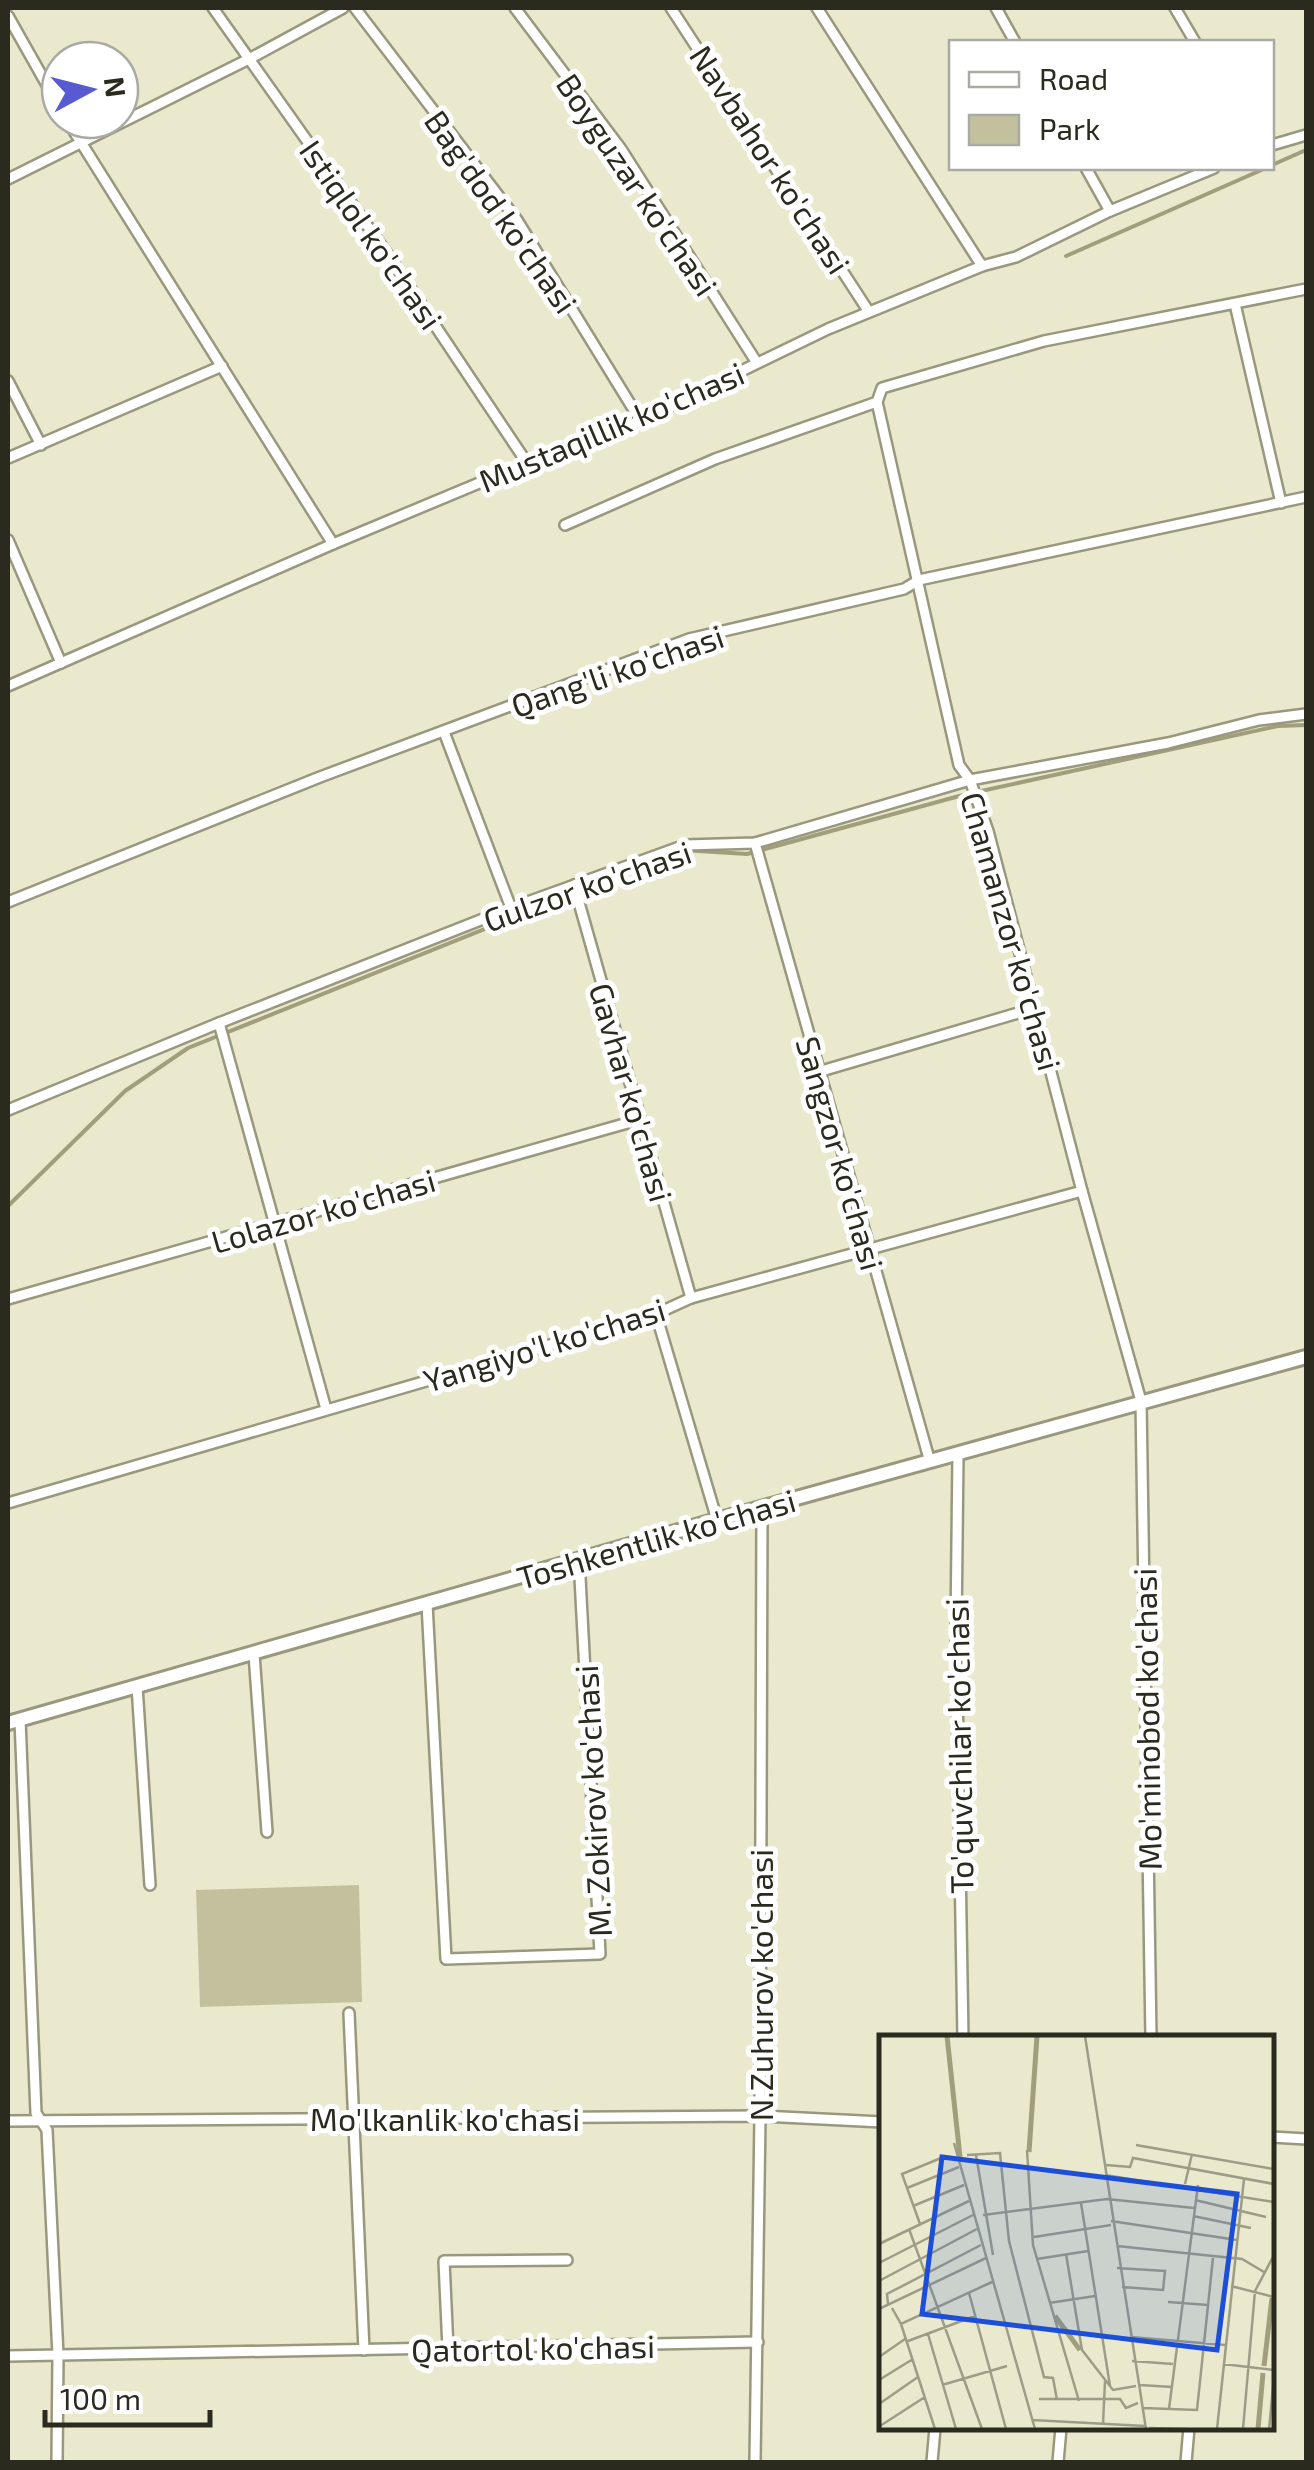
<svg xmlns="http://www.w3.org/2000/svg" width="1314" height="2470" viewBox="0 0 1314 2470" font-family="'Exo 2',sans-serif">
<rect width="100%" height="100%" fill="#eae9cd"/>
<polygon fill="#c3c19d" points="359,1885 362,2002 200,2007 196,1890"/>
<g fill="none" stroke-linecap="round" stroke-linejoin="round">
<g stroke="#a09e7b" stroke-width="4">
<polyline points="1272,165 1306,150"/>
<polyline points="1066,256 1266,168"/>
<polyline points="8,1206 125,1091 188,1048 682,850 747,854 963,795 1278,726 1306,725"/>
</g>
<defs>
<g id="minor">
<polyline points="213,8 388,255 527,463"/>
<polyline points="355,8 517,220 640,420"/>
<polyline points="515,8 621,149 757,363"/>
<polyline points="671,8 869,312"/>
<polyline points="817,8 982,266"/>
<polyline points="996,8 1015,42"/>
<polyline points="1175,8 1195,42"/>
<polyline points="8,16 60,108"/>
<polyline points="67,120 333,544"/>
<polyline points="1272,145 1306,135"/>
<polyline points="1086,168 1110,211"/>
<polyline points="8,179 249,59 343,8"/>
<polyline points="1235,304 1281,503"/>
<polyline points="8,381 41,445"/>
<polyline points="877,402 959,765 970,780 988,831 1082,1191 1141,1401 1151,2038"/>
<polyline points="8,458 222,366"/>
<polyline points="565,525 715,459 877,402 882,388 1044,341 1306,289"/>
<polyline points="8,540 61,663"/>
<polyline points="8,686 333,544 527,463 628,426 828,329 982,266 1016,257 1110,211 1214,168"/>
<polyline points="444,732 511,908"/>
<polyline points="755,843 930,1462"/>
<polyline points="574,885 691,1298"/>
<polyline points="8,902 320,777 689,639 904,589 919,580 1306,497"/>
<polyline points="219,1023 326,1409"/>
<polyline points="818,1072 1035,1008"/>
<polyline points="8,1110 219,1023 511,908 685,845 755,843 970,780 1168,743 1259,720 1306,714"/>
<polyline points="8,1299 638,1120"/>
<polyline points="656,1314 717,1520"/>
<polyline points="958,1455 956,1628 963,2038"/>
<polyline points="8,1503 656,1314 691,1298 1082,1191"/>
<polyline points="427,1604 446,1959 600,1954 579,1559"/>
<polyline points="254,1654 267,1832"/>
<polyline points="137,1686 150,1885"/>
<polyline points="20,1720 36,2113 47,2130 58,2355 57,2462"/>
<polyline points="349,2013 364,2350"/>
<polyline points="8,2121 760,2116 882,2122"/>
<polyline points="1272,2137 1306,2139"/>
<polyline points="448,2349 444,2261 567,2260"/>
<polyline points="8,2356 758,2342"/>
<polyline points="755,2462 760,2116 762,1508"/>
<polyline points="932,2462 935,2428"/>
<polyline points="1058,2462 1061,2428"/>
<polyline points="1186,2462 1189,2428"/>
</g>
<polyline id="secondary" points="8,1723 717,1520 1306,1357"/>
</defs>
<use href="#minor" stroke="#99987e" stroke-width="14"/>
<use href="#secondary" stroke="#99987e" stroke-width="18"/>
<use href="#minor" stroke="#fff" stroke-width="9"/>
<use href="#secondary" stroke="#fff" stroke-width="12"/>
</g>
<g text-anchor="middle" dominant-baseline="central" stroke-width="10" stroke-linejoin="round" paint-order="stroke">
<g font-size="32" fill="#2a2a1f" stroke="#fff">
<text transform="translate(771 159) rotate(57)">Navbahor ko'chasi</text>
<text transform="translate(638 184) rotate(56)">Boyguzar ko'chasi</text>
<text transform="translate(502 211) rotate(55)">Bag'dod ko'chasi</text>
<text transform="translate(372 234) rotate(55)">Istiqlol ko'chasi</text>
<text transform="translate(611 426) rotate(-23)">Mustaqillik ko'chasi</text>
<text transform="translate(617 670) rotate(-19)">Qang'li ko'chasi</text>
<text transform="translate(587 885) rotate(-19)">Gulzor ko'chasi</text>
<text transform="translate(1012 931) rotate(74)">Chamanzor ko'chasi</text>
<text transform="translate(632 1092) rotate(74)">Gavhar ko'chasi</text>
<text transform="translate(841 1153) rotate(74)">Sangzor ko'chasi</text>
<text transform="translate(323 1210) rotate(-16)">Lolazor ko'chasi</text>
<text transform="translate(544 1344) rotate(-17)">Yangiyo'l ko'chasi</text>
<text transform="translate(656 1538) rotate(-16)">Toshkentlik ko'chasi</text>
<text transform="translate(1146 1719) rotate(-91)">Mo'minobod ko'chasi</text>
<text transform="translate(958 1746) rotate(-91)">To'quvchilar ko'chasi</text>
<text transform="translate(592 1801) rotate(-93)">M. Zokirov ko'chasi</text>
<text transform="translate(760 1985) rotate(-90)">N.Zuhurov ko'chasi</text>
<text x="445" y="2118">Mo'lkanlik ko'chasi</text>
<text transform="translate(533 2347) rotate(-1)">Qatortol ko'chasi</text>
</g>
</g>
<g transform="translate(879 2035)">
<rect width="395" height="395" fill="#eae9cd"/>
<path fill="none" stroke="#a09e7b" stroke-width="5" d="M68,1L81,122M150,117L158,1M176,281L201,315M385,331L393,263M379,394L384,338"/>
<path fill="none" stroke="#9d9d87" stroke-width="2.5" d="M206,1L267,394M75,108L156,394M257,110L395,134M148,115L154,210L200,366M88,120L121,118L130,206L165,342L174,343L178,365M97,120L114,220M227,130L251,132L254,123L395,149M226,140L395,167M306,149L313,119M28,153L80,132M316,165L387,182M202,168L231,351M34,171L85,150M104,180L228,164L315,173M314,181L372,193M232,186L358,205M41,189L23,139L67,121M30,194L103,394M155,202L232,190M0,209L90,166M238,211L363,224L385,237M187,219L203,315L234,355L257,351M158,224L209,216M0,228L94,180M238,233L286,236L284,255L243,252M0,246L98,194M352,251L395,262M90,258L127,394M289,267L329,270M170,268L216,261M9,269L8,259L102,210M13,273L22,289L113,247M0,274L107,223M22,289L56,394M49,299L77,394M252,302L346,310M29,306L96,281M0,322L26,304M253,326L294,329M344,329L395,335M0,345L34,324M63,350L128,331M261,350L293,352M160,364H241L247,373L259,368M0,369L39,342M264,373L318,375L334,223M290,374L319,150M153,385L266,391M224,389L226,346M1,391L46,362M270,393L310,394M338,394L365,144M364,394L376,256L395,220M390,394L395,342"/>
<path fill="#1d4ed8" fill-opacity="0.15" stroke="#1d4ed8" stroke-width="5" d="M63,122L358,159L338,315L43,279Z"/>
<rect width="395" height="395" fill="none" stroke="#2a2a1f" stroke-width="5"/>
</g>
<rect width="1314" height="2470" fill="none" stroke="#2a2a1f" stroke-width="20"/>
<rect x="949" y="40" width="325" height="130" fill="#ffffff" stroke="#aaaaa5" stroke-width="2.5"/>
<rect x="969" y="72" width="50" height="15" fill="#ffffff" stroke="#aaaaa5" stroke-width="2.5"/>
<text x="1039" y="90" font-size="30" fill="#2a2a1f">Road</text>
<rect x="969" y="115" width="50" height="30" fill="#c3c19d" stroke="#aaaaa5" stroke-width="2.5"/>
<text x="1039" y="140" font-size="30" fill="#2a2a1f">Park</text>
<g transform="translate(90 90) rotate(83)"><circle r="48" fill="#ffffff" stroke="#aaaaa5" stroke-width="2.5"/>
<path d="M0-8L18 38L0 25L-18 38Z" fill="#585ad2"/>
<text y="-15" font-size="28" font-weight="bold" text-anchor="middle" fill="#2a2a1f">N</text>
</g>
<path d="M45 2410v15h165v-15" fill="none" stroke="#2a2a1f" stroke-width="5"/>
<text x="60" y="2410" font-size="30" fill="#2a2a1f" stroke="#ffffff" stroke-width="8" paint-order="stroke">100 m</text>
</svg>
